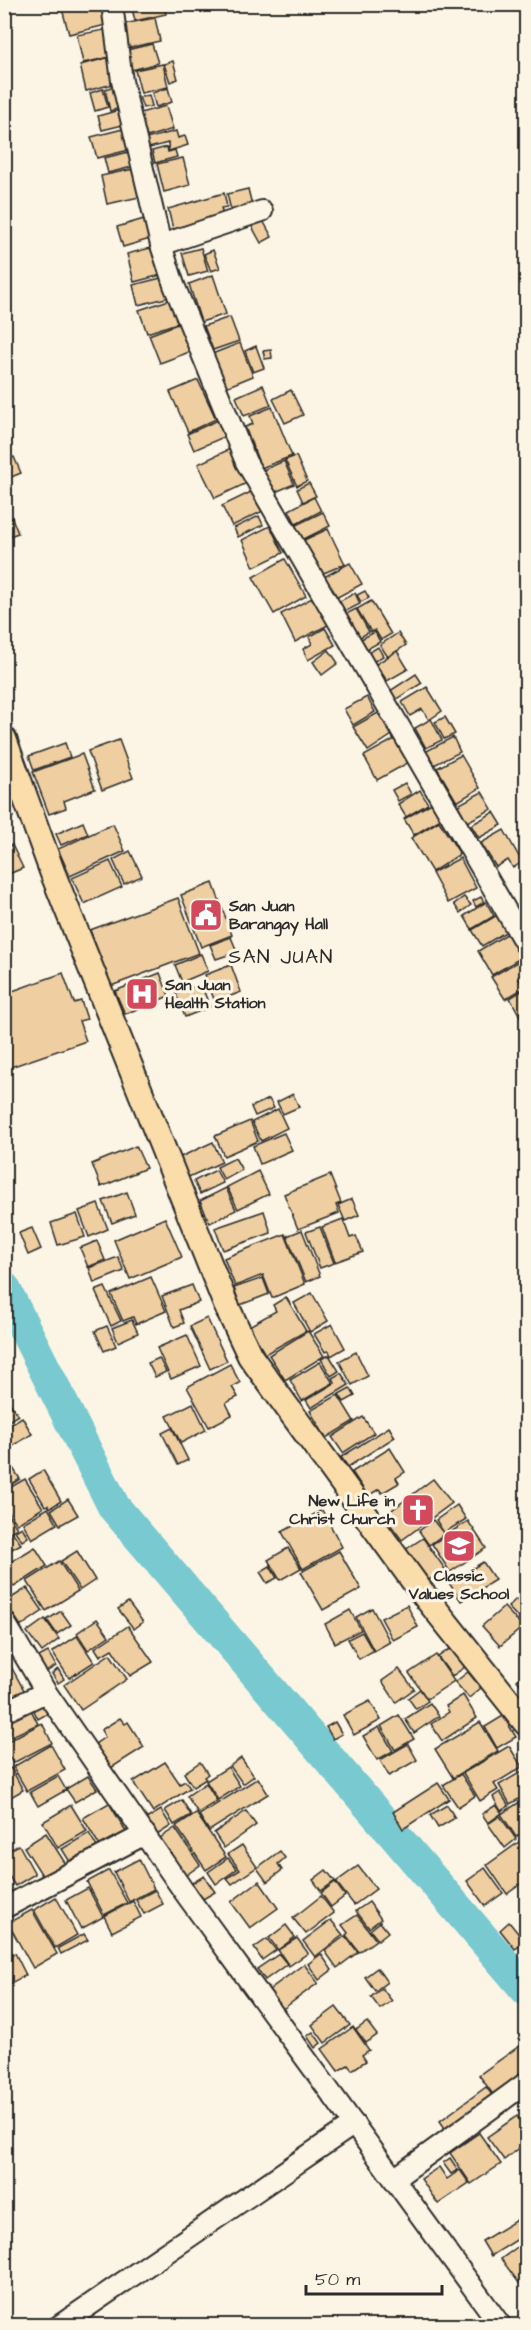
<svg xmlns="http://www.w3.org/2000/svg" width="531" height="2330" viewBox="0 0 531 2330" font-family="'Architects Daughter',sans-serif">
<rect width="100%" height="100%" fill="#fcf5e5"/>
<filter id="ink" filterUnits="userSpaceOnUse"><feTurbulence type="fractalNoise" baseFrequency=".0167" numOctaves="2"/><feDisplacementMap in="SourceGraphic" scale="12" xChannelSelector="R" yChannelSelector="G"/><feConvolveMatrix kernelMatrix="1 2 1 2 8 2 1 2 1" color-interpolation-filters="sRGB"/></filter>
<g filter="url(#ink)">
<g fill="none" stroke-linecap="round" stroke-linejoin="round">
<polyline stroke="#78c9d0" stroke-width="33" points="4,1288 114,1507 526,1989"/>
</g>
<g fill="#efcfa1" stroke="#2b2b2b" stroke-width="1.5">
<polygon points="80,4 101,4 106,25 69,34 62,9"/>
<polygon points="131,4 164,4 166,14 135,21"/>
<polygon points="155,18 160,41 128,48 123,24"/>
<polygon points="109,29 115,56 83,63 77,35"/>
<polygon points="152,44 158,63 132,70 127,50"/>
<polygon points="111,57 117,83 86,91 80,65"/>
<polygon points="173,61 178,79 170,82 164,64"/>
<polygon points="163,64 168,87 141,93 135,70"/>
<polygon points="118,85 124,107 110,111 105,89"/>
<polygon points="168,88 172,102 156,107 152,93"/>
<polygon points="103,89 108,107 95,111 90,93"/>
<polygon points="149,95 152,106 143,108 139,97"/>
<polygon points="166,106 173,129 147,137 140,113"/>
<polygon points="123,109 127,124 102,130 98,116"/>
<polygon points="123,129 129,150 97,158 91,137"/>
<polygon points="176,131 178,138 185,136 188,145 169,151 168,143 149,148 146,139"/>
<polygon points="167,147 168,152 175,150 177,157 155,163 152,151"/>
<polygon points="133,151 136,166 108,173 104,158"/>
<polygon points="183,158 190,185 164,192 157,164"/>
<polygon points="138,168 144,196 107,204 101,176"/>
<polygon points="248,189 253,209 232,214 227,194"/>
<polygon points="224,193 227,207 221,208 224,219 174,233 168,209"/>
<polygon points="260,215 272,237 261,243 249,221"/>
<polygon points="144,219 150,239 123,247 117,227"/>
<polygon points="158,246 165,274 134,282 127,254"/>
<polygon points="201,248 208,271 189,276 182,253"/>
<polygon points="213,250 220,268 211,271 204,254"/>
<polygon points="213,275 226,314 201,322 189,284"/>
<polygon points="165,277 170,297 138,305 133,285"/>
<polygon points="172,299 180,322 147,333 139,310"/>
<polygon points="230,317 239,341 213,350 204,326"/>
<polygon points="180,323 192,351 160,363 149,335"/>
<polygon points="240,343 253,376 226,387 212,354"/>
<polygon points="256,346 264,368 253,372 245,351"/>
<polygon points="271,350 272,358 265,359 263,351"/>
<polygon points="198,380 216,419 188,432 170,392"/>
<polygon points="263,385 271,405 244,416 236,397"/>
<polygon points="291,390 303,415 285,423 273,399"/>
<polygon points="272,407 292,456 261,468 245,427 253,424 250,416"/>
<polygon points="218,420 226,436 194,450 187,434"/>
<polygon points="230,449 247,483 215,498 198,464"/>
<polygon points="296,456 307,481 297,486 285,460"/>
<polygon points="14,457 21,473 4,480 4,461"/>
<polygon points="284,461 294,484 273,493 263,470"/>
<polygon points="309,483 316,496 303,502 297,489"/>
<polygon points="253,491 263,511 232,526 222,506"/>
<polygon points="314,497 321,511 296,524 289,510"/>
<polygon points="323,512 330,526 302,540 294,526"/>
<polygon points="259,516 263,525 238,537 234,528"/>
<polygon points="12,518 18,533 4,538 4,521"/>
<polygon points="270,526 283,553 254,567 242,540"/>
<polygon points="328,529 345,564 319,575 304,540"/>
<polygon points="285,559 306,596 274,614 253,577"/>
<polygon points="350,563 362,584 332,600 320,579"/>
<polygon points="365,591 369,598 361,602 357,595"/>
<polygon points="355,593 360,604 342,613 336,603"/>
<polygon points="314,597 328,625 295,642 281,614"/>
<polygon points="371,601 391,634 381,640 375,630 371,632 357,609"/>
<polygon points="356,609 369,632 357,639 344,615"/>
<polygon points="325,628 335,645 308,660 303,649 312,644 309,637"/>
<polygon points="375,632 380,642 367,649 361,639"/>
<polygon points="398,633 406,645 388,657 380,645"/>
<polygon points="378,647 383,656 373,662 368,653"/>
<polygon points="329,650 338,663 322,675 313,662"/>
<polygon points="397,651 408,669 387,681 376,664"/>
<polygon points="416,674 422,683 395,700 390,691"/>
<polygon points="427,687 442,711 429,720 422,709 410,716 402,702"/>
<polygon points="367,697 375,712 353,725 344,709"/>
<polygon points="378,713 392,735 368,751 353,727"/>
<polygon points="445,717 455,734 444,739 435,722"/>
<polygon points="431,719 442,740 426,748 415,728"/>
<polygon points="400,736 413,760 377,780 364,756"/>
<polygon points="453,737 460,752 432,766 425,752"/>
<polygon points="119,740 133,778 102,790 88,751"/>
<polygon points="65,743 70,757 34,770 29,756"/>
<polygon points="82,754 95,789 64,801 66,808 49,814 33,772"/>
<polygon points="461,755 480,788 457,802 437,768"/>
<polygon points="405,783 411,794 398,801 392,790"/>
<polygon points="420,790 428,804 406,817 398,804"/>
<polygon points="482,792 492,809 467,822 458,805"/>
<polygon points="4,796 13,817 4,820"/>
<polygon points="435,801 444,817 414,835 404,819"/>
<polygon points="494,812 502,825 479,838 471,825"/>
<polygon points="439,821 460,854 432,872 411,838"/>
<polygon points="83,822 88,834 61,845 56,834"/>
<polygon points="113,824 125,851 70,876 58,849"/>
<polygon points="504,830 522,862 513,868 508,860 496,867 481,843"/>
<polygon points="12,845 23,868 4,876 4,848"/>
<polygon points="130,851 142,876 124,884 113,860"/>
<polygon points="460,858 476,888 448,903 432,873"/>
<polygon points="110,861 122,887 84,904 72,878"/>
<polygon points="213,883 232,935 201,947 181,895"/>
<polygon points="464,897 471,905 460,913 454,904"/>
<polygon points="481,897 484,902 476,907 473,901"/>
<polygon points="178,898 199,953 111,986 90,930"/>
<polygon points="486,902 494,916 472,929 464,916"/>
<polygon points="499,914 509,930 482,946 472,930"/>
<polygon points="510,932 524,956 492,975 478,951"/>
<polygon points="231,937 237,952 216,959 210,945"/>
<polygon points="201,954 208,971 182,982 175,965"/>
<polygon points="524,958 526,962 526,972 518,977 524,988 505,999 491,977"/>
<polygon points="231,965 241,992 215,1002 205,975"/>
<polygon points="63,973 74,1003 81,1001 87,1019 79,1021 86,1041 5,1069 4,994"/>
<polygon points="160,973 169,996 125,1014 115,991"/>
<polygon points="201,984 210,1007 185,1017 176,994"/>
<polygon points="526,988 526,1027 510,998"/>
<polygon points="293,1094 299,1107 283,1114 277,1102"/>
<polygon points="269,1099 274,1108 255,1116 251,1107"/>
<polygon points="278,1109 287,1128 261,1141 252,1122"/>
<polygon points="250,1121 258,1141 224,1156 215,1136"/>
<polygon points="284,1133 292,1150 260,1164 253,1146"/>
<polygon points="213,1142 222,1162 184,1179 176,1159"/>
<polygon points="136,1146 146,1168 101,1187 92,1164"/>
<polygon points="235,1158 242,1170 224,1180 217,1167"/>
<polygon points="216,1170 223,1183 200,1194 194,1181"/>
<polygon points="258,1171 269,1194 238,1209 227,1187"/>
<polygon points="330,1175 341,1203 336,1205 339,1213 298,1229 284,1194"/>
<polygon points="226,1188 236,1210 210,1223 200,1201"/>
<polygon points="127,1192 135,1214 112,1223 103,1201"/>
<polygon points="352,1199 359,1215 345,1221 338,1205"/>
<polygon points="98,1204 108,1229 89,1237 79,1211"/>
<polygon points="264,1211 271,1233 223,1250 215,1228"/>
<polygon points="77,1214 85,1237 58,1245 51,1223"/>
<polygon points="165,1218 182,1257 130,1279 114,1240"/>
<polygon points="343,1219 350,1238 356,1236 363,1252 335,1262 322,1227"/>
<polygon points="320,1227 334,1263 320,1268 306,1232"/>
<polygon points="32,1228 41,1249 28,1255 19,1233"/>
<polygon points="302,1230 320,1276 306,1282 287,1236"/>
<polygon points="285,1234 305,1284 272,1298 263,1275 235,1286 224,1258"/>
<polygon points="97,1241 105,1260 88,1267 80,1248"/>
<polygon points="118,1257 124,1271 94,1283 89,1268"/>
<polygon points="151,1277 166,1311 136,1324 133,1317 123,1321 111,1294"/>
<polygon points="263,1278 269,1294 240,1305 234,1288"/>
<polygon points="192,1285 199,1302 179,1310 184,1323 174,1327 162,1296"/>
<polygon points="105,1287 121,1321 111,1326 95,1291"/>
<polygon points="312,1293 328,1321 310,1332 294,1303"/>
<polygon points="286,1297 306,1331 265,1354 249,1326 276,1311 273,1305"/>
<polygon points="207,1318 227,1361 210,1369 190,1326"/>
<polygon points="132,1320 138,1333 118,1342 112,1328"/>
<polygon points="332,1324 345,1348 331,1356 329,1351 325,1352 314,1334"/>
<polygon points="107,1326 116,1346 104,1351 95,1331"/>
<polygon points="308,1331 324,1356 285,1380 269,1355"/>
<polygon points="187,1335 201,1366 171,1379 157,1348"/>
<polygon points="356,1352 368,1376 352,1385 339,1361"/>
<polygon points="329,1355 339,1371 331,1376 321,1359"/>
<polygon points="159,1358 166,1372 155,1377 148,1363"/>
<polygon points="320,1362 333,1383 302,1401 290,1380"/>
<polygon points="230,1364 240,1383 232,1387 238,1397 226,1403 232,1415 209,1427 187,1387"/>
<polygon points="341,1373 349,1385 311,1408 306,1400 335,1383 332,1378"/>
<polygon points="350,1388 355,1396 344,1402 339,1394"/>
<polygon points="338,1395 354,1421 326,1438 310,1411"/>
<polygon points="10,1403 18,1415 4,1424 4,1406"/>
<polygon points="193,1403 206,1430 181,1443 167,1416"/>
<polygon points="22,1417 32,1434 13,1446 4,1433 4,1428"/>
<polygon points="363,1417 374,1433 343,1453 332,1437"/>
<polygon points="389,1427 395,1437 348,1467 341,1457"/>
<polygon points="172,1428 188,1460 178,1465 162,1433"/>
<polygon points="390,1448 405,1472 396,1478 399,1483 382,1493 379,1489 368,1496 352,1472"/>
<polygon points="11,1465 20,1479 4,1489 4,1470"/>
<polygon points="43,1470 61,1501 50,1508 48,1505 45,1506 29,1479"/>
<polygon points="25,1479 43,1508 17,1524 4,1505 4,1491"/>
<polygon points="433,1479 452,1503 402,1540 384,1516"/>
<polygon points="68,1499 78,1515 60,1525 51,1510"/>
<polygon points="457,1505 466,1519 444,1533 436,1520"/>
<polygon points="48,1508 57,1524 32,1539 23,1523"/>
<polygon points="322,1510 342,1547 303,1569 282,1532"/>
<polygon points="9,1516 17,1528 4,1536 4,1519"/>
<polygon points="433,1520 444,1534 429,1545 419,1531"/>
<polygon points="468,1521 486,1548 450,1572 432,1544"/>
<polygon points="22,1527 28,1537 22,1541 15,1531"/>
<polygon points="13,1533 21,1544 5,1553 4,1538"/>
<polygon points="423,1538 445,1569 427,1581 405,1550"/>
<polygon points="35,1547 47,1566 14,1587 4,1572 4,1566"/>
<polygon points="288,1548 301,1568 280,1580 268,1560"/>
<polygon points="77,1551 95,1580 80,1590 61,1561"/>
<polygon points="339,1551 361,1589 323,1610 301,1572"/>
<polygon points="59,1561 78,1591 46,1611 27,1581"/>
<polygon points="483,1562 495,1580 461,1601 449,1583"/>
<polygon points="270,1566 277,1578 267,1583 260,1572"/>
<polygon points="27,1588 43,1611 21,1626 5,1602"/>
<polygon points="516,1599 526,1611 526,1626 508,1607"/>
<polygon points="128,1602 143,1622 134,1629 118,1609"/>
<polygon points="407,1605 418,1627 393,1640 381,1618"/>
<polygon points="504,1607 523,1627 500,1646 482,1626"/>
<polygon points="372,1608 390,1642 374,1651 356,1617"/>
<polygon points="350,1610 361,1630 335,1643 325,1624"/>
<polygon points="61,1611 71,1625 57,1634 47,1620"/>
<polygon points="45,1619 59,1639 42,1652 27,1632"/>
<polygon points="97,1619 109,1636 88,1650 77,1633"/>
<polygon points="128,1626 153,1662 130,1676 112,1649 100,1656 95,1648"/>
<polygon points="362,1632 373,1651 359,1659 348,1639"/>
<polygon points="77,1636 94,1662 69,1678 52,1652"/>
<polygon points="451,1648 465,1667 452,1676 438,1657"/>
<polygon points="48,1652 56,1666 46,1672 37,1658"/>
<polygon points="4,1654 25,1692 4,1703"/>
<polygon points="110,1654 127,1679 81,1710 64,1685"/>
<polygon points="436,1655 454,1681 427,1699 409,1673"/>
<polygon points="58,1669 64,1679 58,1683 52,1674"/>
<polygon points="399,1669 414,1689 396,1702 382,1681"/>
<polygon points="468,1672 481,1688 469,1698 455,1682"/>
<polygon points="526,1672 526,1691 517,1680"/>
<polygon points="420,1689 428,1701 416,1709 408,1698"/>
<polygon points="463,1695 477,1718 442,1741 431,1724 449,1712 446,1706"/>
<polygon points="40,1698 47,1714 38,1719 30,1703"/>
<polygon points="370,1701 381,1720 354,1735 343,1715"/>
<polygon points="430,1703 439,1716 414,1733 405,1719"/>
<polygon points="31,1710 38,1724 10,1737 4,1723"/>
<polygon points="399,1715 414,1739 395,1750 381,1726"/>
<polygon points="503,1716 516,1737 497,1748 485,1727"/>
<polygon points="120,1718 125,1724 128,1722 144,1747 111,1768 95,1744 105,1737 101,1730"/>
<polygon points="335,1722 342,1734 333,1739 326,1727"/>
<polygon points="480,1722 498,1751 453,1778 435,1749"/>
<polygon points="42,1723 52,1743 13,1763 4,1748 4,1743"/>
<polygon points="379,1727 393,1751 377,1760 363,1736"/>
<polygon points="408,1744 417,1760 389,1776 380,1760"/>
<polygon points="51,1745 65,1770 27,1791 13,1767"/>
<polygon points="509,1746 522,1767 494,1784 498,1790 480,1801 463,1773"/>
<polygon points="241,1758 254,1776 243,1784 230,1766"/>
<polygon points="165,1762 180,1784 185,1781 190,1788 153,1812 133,1782"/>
<polygon points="200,1762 208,1774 204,1777 206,1779 193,1787 184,1773"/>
<polygon points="228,1767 240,1786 218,1800 206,1781"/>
<polygon points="11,1768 23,1790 11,1797 4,1785 4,1772"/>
<polygon points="526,1769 526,1795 510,1804 499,1785"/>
<polygon points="461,1774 475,1796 458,1807 443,1785"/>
<polygon points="58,1776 66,1790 38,1806 30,1792"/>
<polygon points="88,1776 97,1789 75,1802 66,1789"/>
<polygon points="258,1778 268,1794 209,1831 199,1815"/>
<polygon points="206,1783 217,1801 198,1813 187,1796"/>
<polygon points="438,1783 449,1799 403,1829 393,1812"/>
<polygon points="500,1792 509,1806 501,1811 493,1797"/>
<polygon points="526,1798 526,1830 516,1837 501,1814"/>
<polygon points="182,1800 191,1815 174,1825 165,1810"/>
<polygon points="109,1803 127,1833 101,1848 83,1818"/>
<polygon points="71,1805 87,1831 58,1848 43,1822"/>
<polygon points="447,1805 455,1818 438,1828 430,1815"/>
<polygon points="496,1805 502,1813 488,1823 482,1814"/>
<polygon points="161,1810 171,1826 157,1835 146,1819"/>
<polygon points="246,1811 256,1825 224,1848 214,1833"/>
<polygon points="196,1813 226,1857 206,1870 176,1826"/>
<polygon points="500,1816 516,1839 505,1848 488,1824"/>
<polygon points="175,1828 200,1865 185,1876 160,1838"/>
<polygon points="46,1833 67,1866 45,1880 24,1847"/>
<polygon points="89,1833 101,1854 75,1870 62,1849"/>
<polygon points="523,1839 526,1844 526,1880 507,1894 487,1865"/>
<polygon points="19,1845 35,1874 15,1886 4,1868 4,1853"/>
<polygon points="242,1845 257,1867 232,1884 227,1878 240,1870 228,1854"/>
<polygon points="280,1851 285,1858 278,1864 282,1870 267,1882 257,1868"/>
<polygon points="228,1858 237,1869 216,1884 208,1872"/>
<polygon points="139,1859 154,1889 129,1902 114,1872"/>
<polygon points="358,1866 376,1889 354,1905 336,1882"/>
<polygon points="485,1868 503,1893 485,1906 467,1881"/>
<polygon points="109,1870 127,1903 104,1915 87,1882"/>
<polygon points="326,1870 335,1881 321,1891 313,1880"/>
<polygon points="204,1876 215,1892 203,1899 192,1883"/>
<polygon points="259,1881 278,1908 250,1928 231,1902"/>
<polygon points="335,1882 345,1896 331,1907 321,1893"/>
<polygon points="88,1888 103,1917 81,1929 66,1900"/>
<polygon points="155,1890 163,1904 144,1914 136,1900"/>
<polygon points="321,1896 334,1913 306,1934 293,1918"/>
<polygon points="56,1897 77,1935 55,1948 34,1910"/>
<polygon points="133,1901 141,1917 112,1932 104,1916"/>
<polygon points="369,1902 381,1919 369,1928 356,1911"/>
<polygon points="32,1910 57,1954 33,1968 8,1923"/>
<polygon points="357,1915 376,1940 359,1952 346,1935 348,1933 342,1925"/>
<polygon points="331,1920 343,1935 315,1957 303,1941"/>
<polygon points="380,1922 388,1932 378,1940 370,1930"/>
<polygon points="509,1922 525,1942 515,1949 500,1930"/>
<polygon points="286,1925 295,1937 278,1950 269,1938"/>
<polygon points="84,1934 88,1940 61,1954 58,1948"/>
<polygon points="345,1936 358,1952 337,1968 325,1951"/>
<polygon points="297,1938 308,1953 289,1966 278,1950"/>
<polygon points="267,1939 276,1950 262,1960 254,1948"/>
<polygon points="15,1953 26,1975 4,1987 4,1959"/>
<polygon points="279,1954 287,1964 265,1980 257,1969"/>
<polygon points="321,1954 332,1970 319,1980 308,1964"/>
<polygon points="304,1964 318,1983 280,2011 266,1992"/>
<polygon points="377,1968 387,1982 375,1991 365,1977"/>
<polygon points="382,1988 392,2001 380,2009 371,1997"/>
<polygon points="336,2007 350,2025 325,2043 312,2025"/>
<polygon points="367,2022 377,2035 366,2043 356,2030"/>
<polygon points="353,2027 369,2050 362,2055 366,2061 352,2070 348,2065 338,2071 322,2049"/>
<polygon points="313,2032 321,2043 315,2048 307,2036"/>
<polygon points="522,2044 526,2050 526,2079 497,2100 479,2075"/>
<polygon points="486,2087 496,2100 449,2134 440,2121"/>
<polygon points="517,2116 526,2130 526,2143 504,2160 487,2137"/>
<polygon points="479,2133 501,2164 471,2184 450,2153"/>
<polygon points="450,2158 458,2170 451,2174 443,2163"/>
<polygon points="439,2167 447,2179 460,2170 469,2183 438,2204 421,2179"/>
<polygon points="523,2216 526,2221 526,2234 491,2256 482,2241"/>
<polygon points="520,2245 526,2254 526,2277 519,2283 501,2259"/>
</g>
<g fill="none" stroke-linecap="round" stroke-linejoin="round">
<defs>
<g id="minor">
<polyline points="112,4 122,81 161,245 174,285 246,462 526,945"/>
<polyline points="161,245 262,211"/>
<polyline points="4,1621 46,1692 185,1893 501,2326"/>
<polyline points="4,1712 46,1692"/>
<polyline points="4,1908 145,1834"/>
<polyline points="394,2179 526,2083"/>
<polyline points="59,2326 354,2124"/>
</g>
<polyline id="major" points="4,739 53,874 226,1305 250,1356 420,1590 526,1723"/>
</defs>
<use href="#minor" stroke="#2b2b2b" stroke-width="24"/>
<use href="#major" stroke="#2b2b2b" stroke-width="28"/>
<use href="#minor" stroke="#fcf5e5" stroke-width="20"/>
<use href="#major" stroke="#faddab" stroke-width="24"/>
</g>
</g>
<defs>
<symbol id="civic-square" viewBox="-11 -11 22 22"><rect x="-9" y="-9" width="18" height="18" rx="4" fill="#d1495b" stroke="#fcf5e5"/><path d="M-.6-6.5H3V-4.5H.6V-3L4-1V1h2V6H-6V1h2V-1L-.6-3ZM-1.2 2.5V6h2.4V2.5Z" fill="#fff"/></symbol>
<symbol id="hospital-square" viewBox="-11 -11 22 22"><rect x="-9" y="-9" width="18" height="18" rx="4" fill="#d1495b" stroke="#fcf5e5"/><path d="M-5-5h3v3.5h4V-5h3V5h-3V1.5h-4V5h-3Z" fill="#fff"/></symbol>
<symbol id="church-square" viewBox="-11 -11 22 22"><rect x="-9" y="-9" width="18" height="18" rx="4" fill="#d1495b" stroke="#fcf5e5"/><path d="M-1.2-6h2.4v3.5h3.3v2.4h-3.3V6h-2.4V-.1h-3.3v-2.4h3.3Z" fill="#fff"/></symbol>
<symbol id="school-square" viewBox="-11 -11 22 22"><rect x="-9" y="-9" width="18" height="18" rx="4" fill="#d1495b" stroke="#fcf5e5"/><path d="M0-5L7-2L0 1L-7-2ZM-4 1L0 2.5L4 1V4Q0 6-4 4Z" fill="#fff"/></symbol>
</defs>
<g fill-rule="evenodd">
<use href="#civic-square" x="187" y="896" width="38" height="38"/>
<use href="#hospital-square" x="123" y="975" width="38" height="38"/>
<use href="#church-square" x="399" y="1491" width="38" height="38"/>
<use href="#school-square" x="440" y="1527" width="38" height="38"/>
</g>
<g text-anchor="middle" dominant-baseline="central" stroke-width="6" stroke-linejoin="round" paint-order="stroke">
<g font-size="16" font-weight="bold" fill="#2b2b2b" stroke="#fcf5e5" text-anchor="start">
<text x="229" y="906">San Juan<tspan x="229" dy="18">Barangay Hall</tspan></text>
<text x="165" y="985">San Juan<tspan x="165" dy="18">Health Station</tspan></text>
<text x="395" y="1501" text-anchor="end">New Life in<tspan x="395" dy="18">Christ Church</tspan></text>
<text x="459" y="1576" text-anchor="middle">Classic<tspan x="459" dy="18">Values School</tspan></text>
</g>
<g font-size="20" letter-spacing="1.5" fill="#2b2b2b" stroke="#fcf5e5">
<text x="281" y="957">SAN JUAN</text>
</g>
</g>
<rect width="531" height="2330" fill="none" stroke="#fcf5e5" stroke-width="24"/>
<rect x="12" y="12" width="507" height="2306" fill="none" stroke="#2b2b2b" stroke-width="2" filter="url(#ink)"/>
<path d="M306 2285v9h136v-9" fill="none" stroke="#2b2b2b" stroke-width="3"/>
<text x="315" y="2285" font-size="18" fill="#2b2b2b" stroke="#fcf5e5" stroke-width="4.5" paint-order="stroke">50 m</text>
</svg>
